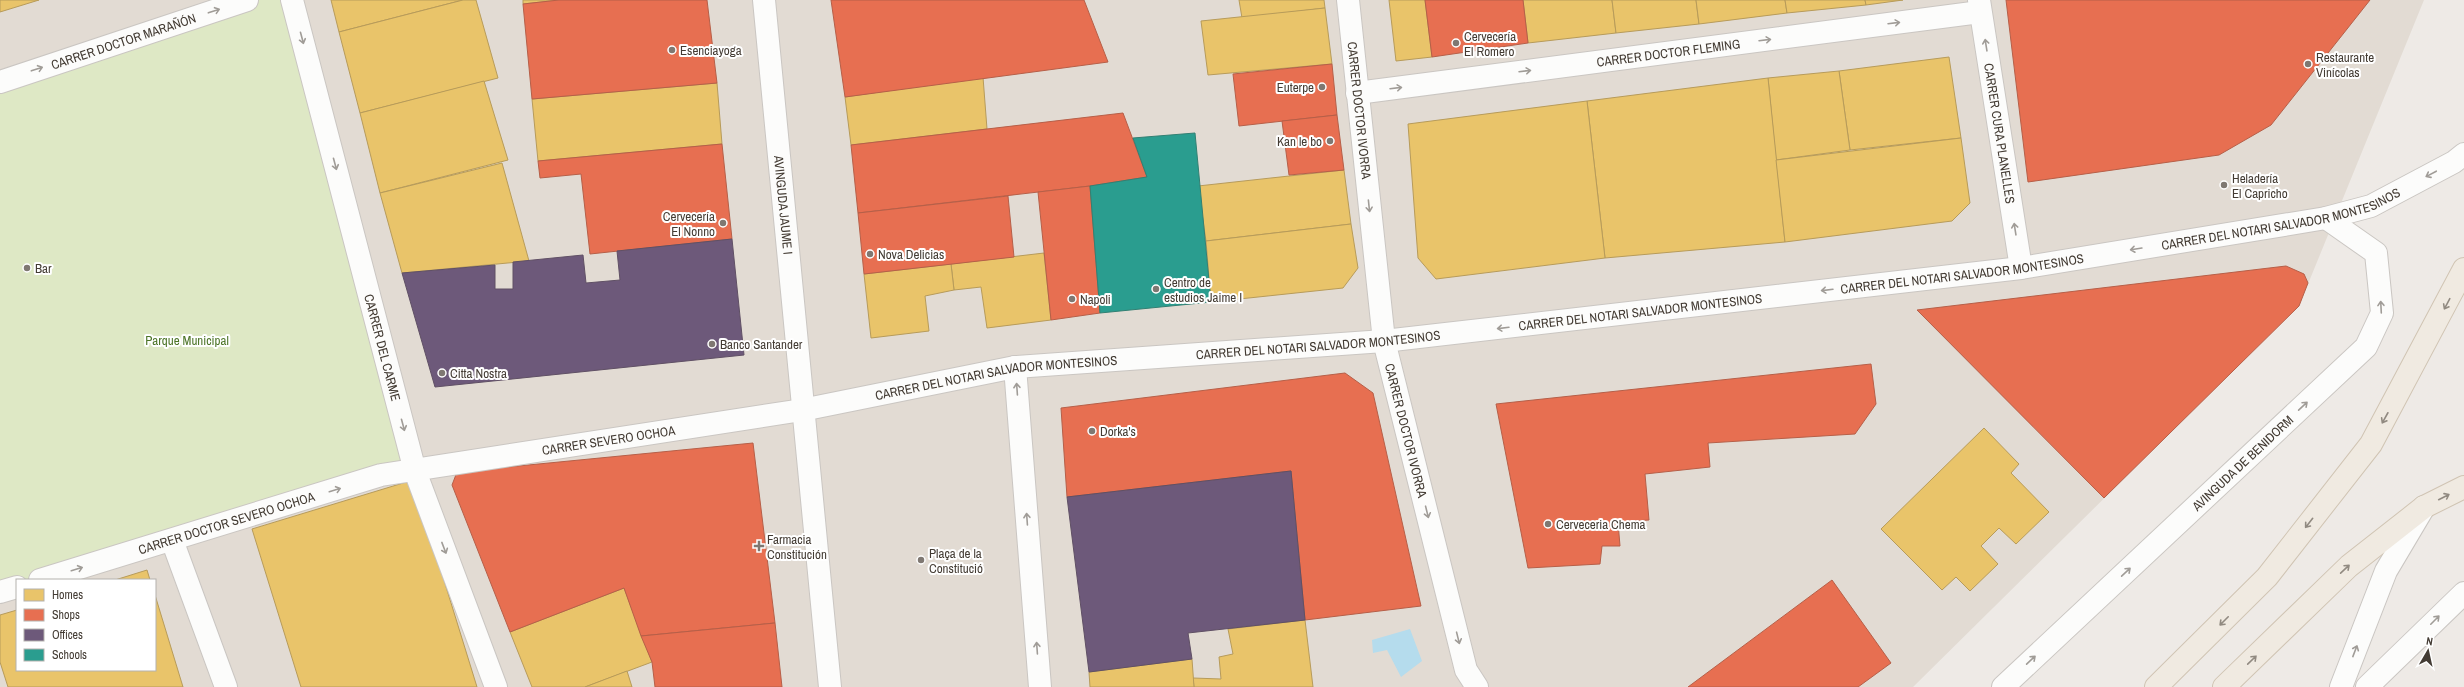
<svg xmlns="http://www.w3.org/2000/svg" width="2464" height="687" viewBox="0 0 2464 687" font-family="'Archivo Narrow',sans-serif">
<rect width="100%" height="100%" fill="#eeeae6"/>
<path fill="#e2dbd3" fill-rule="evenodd" d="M0,0H2424L2299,306L1913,687H0ZM17,580H155V670H17Z"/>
<polygon fill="#dee8c5" points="247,0 292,0 415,471 40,580 17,580 0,592 0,82"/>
<polygon fill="#b5dced" points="1410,629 1422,661 1401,677 1387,650 1373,653 1372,640"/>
<g fill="#e9c46a" stroke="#b79b5a">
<polygon points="0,0 39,0 0,12"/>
<polygon points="331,0 463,0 339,32"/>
<polygon points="463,0 476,0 498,78 360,113 339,32"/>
<polygon points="523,0 559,0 523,4"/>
<polygon points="1239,0 1324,0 1325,8 1242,18"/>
<polygon points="1389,0 1425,0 1432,57 1396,61"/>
<polygon points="1523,0 1612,0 1616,33 1528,43"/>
<polygon points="1612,0 1696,0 1699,24 1616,33"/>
<polygon points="1696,0 1785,0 1787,13 1699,24"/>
<polygon points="1785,0 1865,0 1866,5 1787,13"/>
<polygon points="1865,0 1903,0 1866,5"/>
<polygon points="1325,8 1332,64 1208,75 1201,21"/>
<polygon points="1949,57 1961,138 1850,150 1839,71"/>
<polygon points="1839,71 1850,150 1776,160 1768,78"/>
<polygon points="983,77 987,129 851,145 845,97"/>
<polygon points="1768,78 1785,242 1605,258 1587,101"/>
<polygon points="484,81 508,160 380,193 360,113"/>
<polygon points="717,83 722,144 538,161 532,99"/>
<polygon points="1587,101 1605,258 1436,279 1418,258 1408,124"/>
<polygon points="1961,138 1970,203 1952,221 1785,242 1776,160"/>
<polygon points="502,163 529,261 402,273 380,193"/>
<polygon points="1344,170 1351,224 1206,241 1198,186"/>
<polygon points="1351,224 1358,268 1343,288 1211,302 1206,241"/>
<polygon points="1044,253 1051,320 987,328 981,287 954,290 951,264"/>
<polygon points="951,264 954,290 925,296 929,331 871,338 864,274"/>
<polygon points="1984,428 2019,464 2011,473 2049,512 2016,544 1999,528 1981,546 1998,564 1970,591 1956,577 1942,590 1881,529"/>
<polygon points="413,480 477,687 301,687 252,529"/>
<polygon points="147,570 150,580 115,580"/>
<polygon points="624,588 652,662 585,687 532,687 510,632"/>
<polygon points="155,595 183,687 8,687 0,662 0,615 17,610 17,670 155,670"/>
<polygon points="1305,620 1313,687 1194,687 1193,678 1221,679 1219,657 1233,654 1228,629"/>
<polygon points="1192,659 1194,687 1090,687 1089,672"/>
<polygon points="627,671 632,687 585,687"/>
</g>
<g fill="#e76f51" stroke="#b65f48">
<polygon points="559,0 707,0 717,83 532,99 523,4"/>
<polygon points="831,0 1084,0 1108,62 845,97"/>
<polygon points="1425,0 1523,0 1528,43 1432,57"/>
<polygon points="2006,0 2370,0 2271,125 2219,155 2028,182"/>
<polygon points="1332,64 1337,115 1239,126 1233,74"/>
<polygon points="1123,113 1147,177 1090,186 858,213 851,145"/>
<polygon points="1337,115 1344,170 1289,175 1282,121"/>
<polygon points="722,144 732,239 590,254 581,174 540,178 538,161"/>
<polygon points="1090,186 1100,313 1051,320 1038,192"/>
<polygon points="1008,196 1014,257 864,274 858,213"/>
<polygon points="2286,266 2304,274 2308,283 2299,306 2104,498 1917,310"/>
<polygon points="1871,364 1876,404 1855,434 1708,443 1710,467 1645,474 1649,520 1618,522 1620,546 1602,546 1600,564 1528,568 1496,404"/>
<polygon points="1345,373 1373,393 1421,606 1305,620 1291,471 1067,497 1061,408"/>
<polygon points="753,443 775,623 641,636 624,588 510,632 452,485 457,472"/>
<polygon points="1832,580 1891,663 1858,687 1688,687"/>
<polygon points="775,623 782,687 655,687 652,662 641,636"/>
</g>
<g fill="#6d597a" stroke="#605065">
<polygon points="732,239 744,355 435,387 402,273 495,265 495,289 513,289 513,262 583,255 586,283 620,280 617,251"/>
<polygon points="1291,471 1305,620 1188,633 1192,659 1089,672 1067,497"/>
</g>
<polygon fill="#2a9d8f" stroke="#328073" points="1195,133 1211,302 1100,313 1090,186 1147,177 1133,138"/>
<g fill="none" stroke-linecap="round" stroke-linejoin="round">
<defs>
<g id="minor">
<path id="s1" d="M292,0L415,471L496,687"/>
<path id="s2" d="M764,0L830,687"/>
<path id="s3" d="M1348,0L1384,341L1466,670L1477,687"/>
<path id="s4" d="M1979,0L2021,268"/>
<path id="s5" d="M0,82L247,0"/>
<path id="s6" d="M1357,93L1980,12"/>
<polyline points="1015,367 1040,687"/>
<polyline points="172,540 226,687"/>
<path id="s7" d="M40,580L381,475L802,410L1015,367L1384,341L2021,268L2326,218L2371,206L2454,162L2464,154"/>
<polyline points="0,592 17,587"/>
<path id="s8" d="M2003,687L2366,347L2382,313L2376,253L2326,218"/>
<polyline points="2341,687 2386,571 2424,507"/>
<polyline points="2367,687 2464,593"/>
</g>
<g id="major">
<polyline points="2156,687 2267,577 2371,444 2464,269"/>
<polyline points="2224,687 2349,566 2424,507 2464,487"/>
</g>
</defs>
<use href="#minor" stroke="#cac6c2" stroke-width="24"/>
<use href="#major" stroke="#d0c4b3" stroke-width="24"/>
<use href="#minor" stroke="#fcfcfb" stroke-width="22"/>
<use href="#major" stroke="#f0eae1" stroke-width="22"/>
</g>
<defs><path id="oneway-shaft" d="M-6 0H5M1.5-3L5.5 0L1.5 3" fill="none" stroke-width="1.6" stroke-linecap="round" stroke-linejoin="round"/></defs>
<g stroke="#a09c97">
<use href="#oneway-shaft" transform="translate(214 11) rotate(-18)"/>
<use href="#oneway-shaft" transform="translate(1894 23) rotate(-7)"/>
<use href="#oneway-shaft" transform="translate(302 38) rotate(75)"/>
<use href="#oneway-shaft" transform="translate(1765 40) rotate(-7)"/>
<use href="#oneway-shaft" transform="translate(1986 45) rotate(-99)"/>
<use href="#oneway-shaft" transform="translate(37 69) rotate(-18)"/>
<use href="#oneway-shaft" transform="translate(1525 71) rotate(-7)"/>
<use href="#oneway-shaft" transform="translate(1396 88) rotate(-7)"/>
<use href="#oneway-shaft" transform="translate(335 164) rotate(75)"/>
<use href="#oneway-shaft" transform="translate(2431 174) rotate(152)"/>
<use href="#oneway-shaft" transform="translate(1369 206) rotate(84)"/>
<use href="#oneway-shaft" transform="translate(2015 229) rotate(-99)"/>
<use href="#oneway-shaft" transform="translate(2136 249) rotate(171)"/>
<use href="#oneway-shaft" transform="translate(1827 290) rotate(173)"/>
<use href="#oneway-shaft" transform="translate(2381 307) rotate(-93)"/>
<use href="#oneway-shaft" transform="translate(1503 328) rotate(173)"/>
<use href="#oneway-shaft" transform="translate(1017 389) rotate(-94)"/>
<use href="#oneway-shaft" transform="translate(2303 406) rotate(-43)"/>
<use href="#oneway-shaft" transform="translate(403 425) rotate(75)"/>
<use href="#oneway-shaft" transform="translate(335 490) rotate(-17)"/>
<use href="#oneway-shaft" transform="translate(1427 512) rotate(76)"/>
<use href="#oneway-shaft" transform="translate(1027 519) rotate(-94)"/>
<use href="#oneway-shaft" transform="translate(444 548) rotate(69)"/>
<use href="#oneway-shaft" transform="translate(77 569) rotate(-17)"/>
<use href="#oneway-shaft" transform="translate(2126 572) rotate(-43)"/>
<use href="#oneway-shaft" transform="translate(2435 620) rotate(-45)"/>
<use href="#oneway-shaft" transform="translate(1458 638) rotate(76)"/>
<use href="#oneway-shaft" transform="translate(1037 648) rotate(-94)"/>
<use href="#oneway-shaft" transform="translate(2355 651) rotate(-69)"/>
<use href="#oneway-shaft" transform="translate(2031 660) rotate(-43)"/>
</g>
<g stroke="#918a81">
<use href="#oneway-shaft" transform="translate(2447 304) rotate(118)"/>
<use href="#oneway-shaft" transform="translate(2385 418) rotate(119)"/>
<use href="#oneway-shaft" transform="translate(2444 497) rotate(-27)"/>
<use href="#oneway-shaft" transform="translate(2309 523) rotate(128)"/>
<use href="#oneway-shaft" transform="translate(2345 569) rotate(-43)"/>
<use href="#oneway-shaft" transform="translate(2224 621) rotate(135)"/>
<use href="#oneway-shaft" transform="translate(2252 660) rotate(-44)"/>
</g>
<g fill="#7f7872" stroke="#fff" stroke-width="1.5">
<circle cx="1456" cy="43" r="4"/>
<circle cx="672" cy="50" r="4"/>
<circle cx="2308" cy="64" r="4"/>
<circle cx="1322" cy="87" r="4"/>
<circle cx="1330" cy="141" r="4"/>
<circle cx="2224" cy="185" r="4"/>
<circle cx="723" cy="223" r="4"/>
<circle cx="870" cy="254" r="4"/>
<circle cx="27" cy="268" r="4"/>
<circle cx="1156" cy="289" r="4"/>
<circle cx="1072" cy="299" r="4"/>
<circle cx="712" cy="344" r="4"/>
<circle cx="442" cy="373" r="4"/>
<circle cx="1092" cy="431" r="4"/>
<circle cx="1548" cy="524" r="4"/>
<path d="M757 540h4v4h4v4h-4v4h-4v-4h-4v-4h4z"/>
<circle cx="921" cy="560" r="4"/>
</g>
<g text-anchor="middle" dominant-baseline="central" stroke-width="4" stroke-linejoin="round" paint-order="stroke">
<g font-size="13" fill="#433b33" stroke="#fff" text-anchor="start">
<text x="1464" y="36">Cervecería<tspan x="1464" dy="15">El Romero</tspan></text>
<text x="680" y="50">Esenciayoga</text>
<text x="2316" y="57">Restaurante<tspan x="2316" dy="15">Vinícolas</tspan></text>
<text x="1314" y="87" text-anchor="end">Euterpe</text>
<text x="1322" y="141" text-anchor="end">Kan le bo</text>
<text x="2232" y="178">Heladería<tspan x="2232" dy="15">El Capricho</tspan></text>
<text x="715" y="216" text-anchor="end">Cervecería<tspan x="715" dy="15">El Nonno</tspan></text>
<text x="878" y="254">Nova Delicias</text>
<text x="35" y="268">Bar</text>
<text x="1164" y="282">Centro de<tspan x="1164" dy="15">estudios Jaime I</tspan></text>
<text x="1080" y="299">Napoli</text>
<text x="720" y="344">Banco Santander</text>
<text x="450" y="373">Citta Nostra</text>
<text x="1100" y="431">Dorka's</text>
<text x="1556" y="524">Cerveceria Chema</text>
<text x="767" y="539">Farmacia<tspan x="767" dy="15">Constitución</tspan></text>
<text x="929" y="553">Plaça de la<tspan x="929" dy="15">Constitució</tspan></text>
</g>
<g font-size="13" fill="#433b33" stroke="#fff">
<text stroke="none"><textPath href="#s5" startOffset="130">CARRER DOCTOR MARAÑÓN</textPath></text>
<text stroke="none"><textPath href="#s6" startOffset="314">CARRER DOCTOR FLEMING</textPath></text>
<text stroke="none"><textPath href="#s3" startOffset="111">CARRER DOCTOR IVORRA</textPath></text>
<text stroke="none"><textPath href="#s4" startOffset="135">CARRER CURA PLANELLES</textPath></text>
<text stroke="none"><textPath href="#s2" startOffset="206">AVINGUDA JAUME I</textPath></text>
<text stroke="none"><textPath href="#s7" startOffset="2276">CARRER DEL NOTARI SALVADOR MONTESINOS</textPath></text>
<text stroke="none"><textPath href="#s7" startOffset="1952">CARRER DEL NOTARI SALVADOR MONTESINOS</textPath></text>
<text stroke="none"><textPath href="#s7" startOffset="1628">CARRER DEL NOTARI SALVADOR MONTESINOS</textPath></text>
<text stroke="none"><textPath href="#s7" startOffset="1304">CARRER DEL NOTARI SALVADOR MONTESINOS</textPath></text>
<text stroke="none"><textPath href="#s1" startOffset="359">CARRER DEL CARME</textPath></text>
<text stroke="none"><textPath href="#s7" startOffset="980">CARRER DEL NOTARI SALVADOR MONTESINOS</textPath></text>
<text stroke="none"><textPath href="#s3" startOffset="435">CARRER DOCTOR IVORRA</textPath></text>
<text stroke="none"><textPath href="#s7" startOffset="587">CARRER SEVERO OCHOA</textPath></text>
<text stroke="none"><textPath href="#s8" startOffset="328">AVINGUDA DE BENIDORM</textPath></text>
<text stroke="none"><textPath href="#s7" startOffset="195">CARRER DOCTOR SEVERO OCHOA</textPath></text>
</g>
<g font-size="13" fill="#4c7427" stroke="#fff">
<text x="187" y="340">Parque Municipal</text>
</g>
</g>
<rect x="16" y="579" width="140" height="92" fill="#ffffff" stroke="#b4b1ad"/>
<rect x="24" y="589" width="20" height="12" fill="#e9c46a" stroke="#b4b1ad"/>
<text x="52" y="599" font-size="12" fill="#433b33">Homes</text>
<rect x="24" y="609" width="20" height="12" fill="#e76f51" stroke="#b4b1ad"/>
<text x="52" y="619" font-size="12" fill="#433b33">Shops</text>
<rect x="24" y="629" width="20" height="12" fill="#6d597a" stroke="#b4b1ad"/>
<text x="52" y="639" font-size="12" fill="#433b33">Offices</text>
<rect x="24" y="649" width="20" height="12" fill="#2a9d8f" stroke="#b4b1ad"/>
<text x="52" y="659" font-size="12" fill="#433b33">Schools</text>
<g transform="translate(2428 651) rotate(9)" stroke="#ffffff" stroke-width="3" paint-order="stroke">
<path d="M0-3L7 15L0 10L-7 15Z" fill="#433b33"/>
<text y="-6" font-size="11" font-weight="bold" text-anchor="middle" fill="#433b33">N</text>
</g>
</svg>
